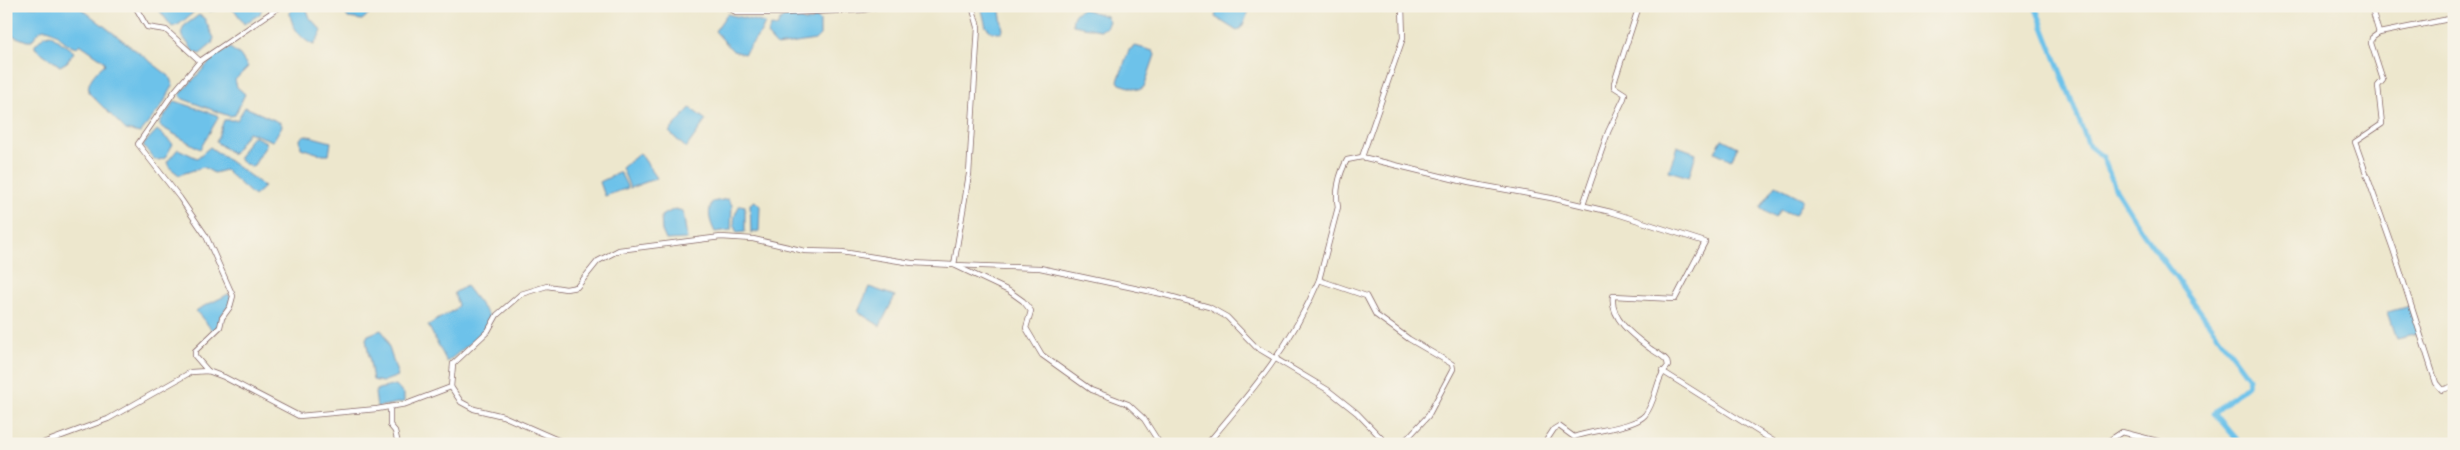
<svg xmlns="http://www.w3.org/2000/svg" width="2460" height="450" viewBox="0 0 2460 450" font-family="Mali,sans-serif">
<rect width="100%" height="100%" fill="#f7f3e8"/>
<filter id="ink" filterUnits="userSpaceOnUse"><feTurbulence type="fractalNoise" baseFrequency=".02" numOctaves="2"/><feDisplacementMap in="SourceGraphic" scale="10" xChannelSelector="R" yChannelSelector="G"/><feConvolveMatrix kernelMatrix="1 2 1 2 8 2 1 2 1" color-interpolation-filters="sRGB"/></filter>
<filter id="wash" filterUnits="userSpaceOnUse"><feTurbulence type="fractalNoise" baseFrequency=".0096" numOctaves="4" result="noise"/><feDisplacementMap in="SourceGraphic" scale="20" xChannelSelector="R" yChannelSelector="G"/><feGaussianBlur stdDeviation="1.12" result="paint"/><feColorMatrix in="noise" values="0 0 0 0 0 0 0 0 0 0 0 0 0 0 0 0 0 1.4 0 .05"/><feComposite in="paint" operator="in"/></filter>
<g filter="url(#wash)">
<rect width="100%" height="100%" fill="#ede7cd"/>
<g fill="#6dc2ea" stroke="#5c708a">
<path d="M6,6H78L169,76L173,86L161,107L140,133L126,130L89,93C86,81 96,72 105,64L103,60L80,44L76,48C59,44 48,12 32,41H27L6,33Z"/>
<polygon points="156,6 191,6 193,13 178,25 172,27"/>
<polygon points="196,6 272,6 262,8 260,14 244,24 236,12 229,7 210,11 204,8 200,9"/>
<path d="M299,6L306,7L310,18L322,31L314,45C301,40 290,25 290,11Z"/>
<polygon points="341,6 372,6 370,13 362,20 348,18"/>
<polygon points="981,6 999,6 1003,30 1001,33 992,32 986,27"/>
<polygon points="1218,6 1251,6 1242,27 1237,31 1215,17"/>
<path d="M1083,9L1106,16L1109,21L1106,28L1100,30L1073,25C1071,17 1076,11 1083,9Z"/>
<polygon points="727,14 765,23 761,32 744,54 733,51 715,31"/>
<polygon points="199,15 204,18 214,38 212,44 200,54 194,52 181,34 184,26"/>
<polygon points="785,16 798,16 804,21 812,21 813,17 816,17 820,21 820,35 815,40 777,46 767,35 771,26 777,27 780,20"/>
<polygon points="50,34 74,52 67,62 60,66 35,48 35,45 44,36"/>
<polygon points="1135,46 1153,51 1155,55 1144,87 1139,90 1120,84 1118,81 1129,50"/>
<polygon points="230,48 240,55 248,67 235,80 237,87 245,94 235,115 229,116 183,99 180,95 182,92 216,55"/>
<polygon points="175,101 217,115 218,118 200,149 160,126 160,122"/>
<polygon points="245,107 281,123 282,126 273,141 248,132 233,154 216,142 224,120 237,120"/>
<polygon points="690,108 706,120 686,148 669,132"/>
<polygon points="157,130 173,144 165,158 159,160 154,159 143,145"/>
<polygon points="305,135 331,142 329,155 323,155 301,148 300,139"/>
<polygon points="254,136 266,142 266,145 253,167 243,163 239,158 249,140"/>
<polygon points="1722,139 1738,147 1731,160 1715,152"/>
<polygon points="1677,146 1696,153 1689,177 1669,171"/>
<polygon points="210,147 260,183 264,187 254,196 225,170 214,173 203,167 179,175 169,167 167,162 178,149 197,158"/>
<polygon points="640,153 657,178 630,188 622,168"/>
<polygon points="620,172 628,188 605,196 600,182"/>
<polygon points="1776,185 1803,199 1795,215 1780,210 1775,218 1760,208"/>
<path d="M728,199L732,205L731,230L715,232C710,222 707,213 712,202Z"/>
<polygon points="755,201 760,206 759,231 751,233 750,204"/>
<path d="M740,205L745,206V232L737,233C732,223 734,214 740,205Z"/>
<polygon points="675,209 683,211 687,239 666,240 662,231 661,216"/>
<polygon points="466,286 490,317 485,331 447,362 428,325 456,309 458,305 454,293"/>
<polygon points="869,287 895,296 880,326 858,312"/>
<path d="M228,294L232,297C230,309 218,313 219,326L213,331L196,311C200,307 221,299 228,294Z"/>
<polygon points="2409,306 2419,334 2397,339 2388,312"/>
<polygon points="381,330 385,335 398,376 382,382 373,380 366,339 368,335"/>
<polygon points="396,385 404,394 404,402 377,407 375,393 378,389"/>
</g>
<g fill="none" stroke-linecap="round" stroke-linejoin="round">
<polyline stroke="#6dc2ea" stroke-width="5" points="2035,6 2089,146 2103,157 2116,190 2143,233 2249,378 2247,385 2214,413 2241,444"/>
</g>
</g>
<g filter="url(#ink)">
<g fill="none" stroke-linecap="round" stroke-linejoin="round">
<defs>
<g id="street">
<polyline points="135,6 147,27 166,30 200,61 281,6"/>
<polyline points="725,6 738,13 782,13 863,10 879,6"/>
<polyline points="972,6 978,27 969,174 954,265 1040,268 1162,294 1209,307 1227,317 1256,347 1328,390 1357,413 1387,444"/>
<path d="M1402,6L1403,38L1362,157L1469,183L1551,198L1611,212L1705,242L1675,299L1613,296C1610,318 1632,335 1648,347C1654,352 1663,355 1667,361L1668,366C1655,379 1657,400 1645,415C1634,428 1591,430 1574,437L1559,426L1554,429L1544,444"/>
<polyline points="2371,6 2379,33"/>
<polyline points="2454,18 2379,33 2372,38 2371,43 2383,80 2378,86 2382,124 2355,142 2394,252 2436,383 2442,390 2454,386"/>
<polyline points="200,61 174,92 138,144 180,198 206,236 233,296 230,307 222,318 220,327 195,351 195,356 208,371"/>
<path d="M1362,157L1347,160C1339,174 1335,192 1338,207L1319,280L1366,296L1376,315L1409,339L1452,364L1453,369L1428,416L1402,444"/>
<polyline points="1583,205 1608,132 1624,98 1625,94 1614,87 1614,83 1639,6"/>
<polyline points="1662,371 1778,444"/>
<polyline points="451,387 461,402 474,409 503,416 567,444"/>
<polyline points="390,407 390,425 395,431 398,444"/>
<polyline points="40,444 108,419 191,372 208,371 224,377 299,416 377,409 406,404 451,387 453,364 488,331 497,315 521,294 547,286 566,289 577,287 598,261 619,250 721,237 753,239 805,251 842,252 912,263 954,265 1009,291 1023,301 1031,311 1026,328 1042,355 1091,390 1128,404 1144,419 1160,444"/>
<path d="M1207,444C1253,390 1291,346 1319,280"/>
<polyline points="2104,444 2122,432 2169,444"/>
</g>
</defs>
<use href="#street" stroke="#836564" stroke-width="6"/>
<use href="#street" stroke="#fff" stroke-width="4.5"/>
</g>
</g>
<rect width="2460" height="450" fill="none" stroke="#f7f3e8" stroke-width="25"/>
</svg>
